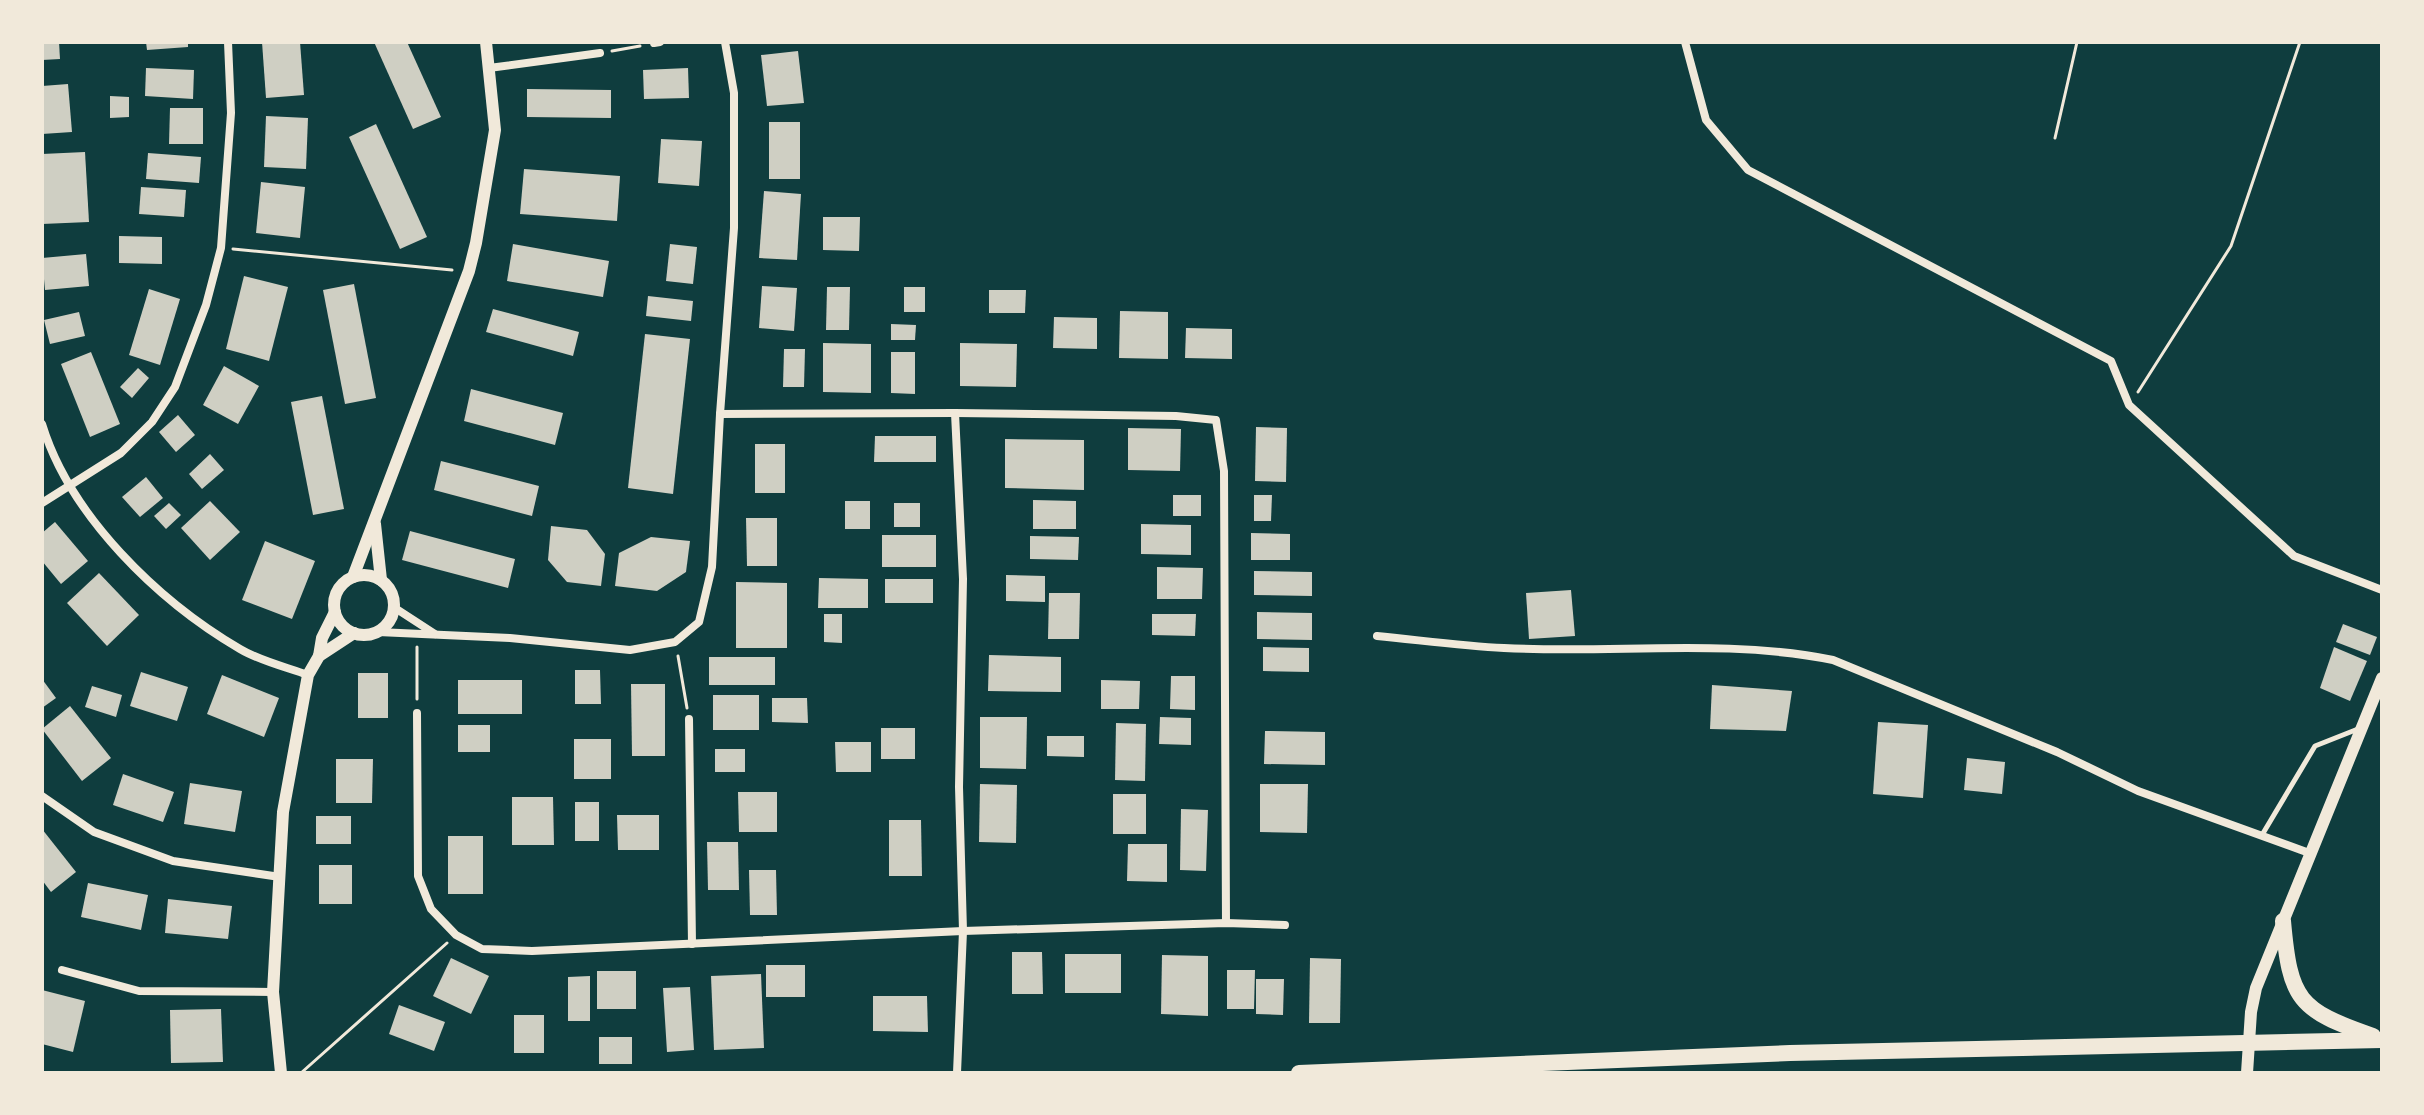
<svg xmlns="http://www.w3.org/2000/svg" width="2424" height="1115" viewBox="0 0 2424 1115" font-family="'Alegreya Sans',sans-serif">
<rect width="100%" height="100%" fill="#0f3d3e"/>
<g fill="#cfcfc3">
<polygon points="42,42 59,42 60,59 42,60"/>
<polygon points="146,42 188,42 188,47 147,50"/>
<polygon points="262,42 300,42 304,95 266,98"/>
<polygon points="374,42 407,42 441,117 413,129"/>
<polygon points="798,51 804,103 767,106 761,55"/>
<polygon points="146,68 194,70 193,99 145,96"/>
<polygon points="688,68 689,98 644,99 643,70"/>
<polygon points="68,84 72,132 42,134 42,86"/>
<polygon points="527,89 611,90 611,118 527,117"/>
<polygon points="110,96 129,97 129,117 110,118"/>
<polygon points="170,108 203,108 203,144 169,144"/>
<polygon points="266,116 308,118 306,169 264,167"/>
<rect x="769" y="122" width="31" height="57"/>
<polygon points="376,124 427,237 400,249 349,137"/>
<polygon points="661,139 702,141 699,186 658,183"/>
<polygon points="85,152 89,222 42,224 42,154"/>
<polygon points="148,153 201,157 199,183 146,179"/>
<polygon points="524,169 620,176 617,221 520,214"/>
<polygon points="261,182 305,187 300,238 256,233"/>
<polygon points="141,187 186,190 184,217 139,214"/>
<polygon points="764,191 801,194 797,260 759,258"/>
<polygon points="823,217 860,217 859,251 823,250"/>
<polygon points="119,236 162,237 162,264 119,263"/>
<polygon points="513,244 609,261 603,297 507,281"/>
<polygon points="670,244 697,247 693,284 666,281"/>
<polygon points="86,254 89,286 45,290 42,258"/>
<polygon points="244,276 288,287 269,361 226,349"/>
<polygon points="354,284 376,398 345,404 323,290"/>
<polygon points="762,286 797,288 794,331 759,328"/>
<polygon points="827,287 850,287 849,330 826,330"/>
<rect x="904" y="287" width="21" height="25"/>
<polygon points="149,289 180,299 160,365 129,355"/>
<polygon points="989,290 1026,290 1025,313 989,313"/>
<polygon points="648,296 693,301 691,321 646,316"/>
<polygon points="493,309 579,332 573,356 486,332"/>
<polygon points="1120,311 1168,312 1168,359 1119,358"/>
<polygon points="79,312 85,336 50,344 44,320"/>
<polygon points="1054,317 1097,318 1097,349 1053,348"/>
<polygon points="891,324 916,325 915,340 891,340"/>
<polygon points="1186,328 1232,329 1232,359 1185,358"/>
<polygon points="645,334 690,339 673,494 628,488"/>
<polygon points="823,343 871,344 871,393 823,392"/>
<polygon points="960,343 1017,344 1016,387 960,386"/>
<polygon points="784,349 805,349 804,387 783,387"/>
<polygon points="91,352 120,424 90,437 61,364"/>
<polygon points="891,352 915,352 915,394 891,393"/>
<polygon points="224,366 259,386 238,424 203,405"/>
<polygon points="138,368 149,378 132,398 120,387"/>
<polygon points="471,389 563,413 555,445 464,421"/>
<polygon points="322,396 344,509 313,515 291,402"/>
<polygon points="178,415 195,435 176,452 159,432"/>
<polygon points="1256,427 1287,428 1286,482 1255,481"/>
<polygon points="1128,428 1181,429 1180,471 1128,470"/>
<polygon points="875,436 936,436 936,462 874,462"/>
<polygon points="1005,439 1084,440 1084,490 1005,488"/>
<rect x="755" y="444" width="30" height="49"/>
<polygon points="210,454 224,470 202,489 189,474"/>
<polygon points="441,461 539,486 532,516 434,490"/>
<polygon points="146,477 163,498 140,517 122,497"/>
<rect x="1173" y="495" width="28" height="21"/>
<polygon points="1254,495 1272,495 1271,521 1254,521"/>
<polygon points="1033,500 1076,501 1076,529 1033,529"/>
<polygon points="210,501 240,532 210,560 181,528"/>
<rect x="845" y="501" width="25" height="28"/>
<polygon points="169,503 181,515 166,529 154,516"/>
<rect x="894" y="503" width="26" height="24"/>
<polygon points="746,518 777,518 777,566 747,566"/>
<polygon points="55,522 88,561 61,584 42,561 42,533"/>
<polygon points="1141,524 1191,525 1191,555 1141,554"/>
<polygon points="551,526 587,530 605,554 601,586 567,582 548,560"/>
<polygon points="410,531 515,559 508,588 402,560"/>
<polygon points="1251,533 1290,534 1290,560 1251,560"/>
<rect x="882" y="535" width="54" height="32"/>
<polygon points="1030,536 1079,537 1078,560 1030,559"/>
<polygon points="651,537 690,541 686,572 657,591 615,586 619,553"/>
<polygon points="265,541 315,561 292,619 242,600"/>
<polygon points="1157,567 1203,568 1202,599 1157,599"/>
<polygon points="1254,571 1312,572 1312,596 1254,595"/>
<polygon points="99,573 139,615 107,646 67,603"/>
<polygon points="1006,575 1045,576 1045,602 1006,601"/>
<polygon points="819,578 868,579 868,608 818,608"/>
<rect x="885" y="579" width="48" height="24"/>
<polygon points="736,582 787,583 787,648 736,648"/>
<polygon points="1571,590 1575,636 1529,639 1526,593"/>
<polygon points="1049,593 1080,593 1079,639 1048,639"/>
<polygon points="1257,612 1312,613 1312,640 1257,639"/>
<polygon points="824,614 842,614 842,643 824,642"/>
<polygon points="1152,614 1196,614 1195,636 1152,635"/>
<polygon points="2343,624 2377,637 2370,655 2336,642"/>
<polygon points="1263,647 1309,648 1309,672 1263,671"/>
<polygon points="2334,647 2367,661 2350,701 2320,688"/>
<polygon points="989,655 1061,657 1061,692 988,691"/>
<rect x="709" y="657" width="66" height="28"/>
<polygon points="575,670 600,670 601,704 575,704"/>
<polygon points="141,672 188,687 177,721 130,706"/>
<rect x="358" y="673" width="30" height="45"/>
<polygon points="222,675 279,698 264,737 207,714"/>
<polygon points="1171,676 1195,676 1195,710 1170,709"/>
<polygon points="42,679 56,698 42,708"/>
<rect x="458" y="680" width="64" height="34"/>
<polygon points="1101,680 1140,681 1139,709 1101,709"/>
<polygon points="631,684 665,684 665,756 632,756"/>
<polygon points="1712,685 1792,691 1786,731 1710,729"/>
<polygon points="92,686 122,695 116,717 85,707"/>
<rect x="713" y="695" width="46" height="35"/>
<polygon points="772,698 807,698 808,723 772,722"/>
<polygon points="70,706 111,758 82,781 42,729"/>
<polygon points="980,717 1027,717 1026,769 980,768"/>
<polygon points="1160,717 1191,718 1191,745 1159,744"/>
<polygon points="1878,722 1928,725 1923,798 1873,794"/>
<polygon points="1116,723 1146,724 1145,781 1115,780"/>
<rect x="458" y="725" width="32" height="27"/>
<rect x="881" y="728" width="34" height="31"/>
<polygon points="1265,731 1325,732 1325,765 1264,764"/>
<polygon points="1047,736 1084,736 1084,757 1047,756"/>
<rect x="574" y="739" width="37" height="40"/>
<polygon points="835,742 871,742 871,772 836,772"/>
<rect x="715" y="749" width="30" height="23"/>
<polygon points="1967,758 2005,762 2002,794 1964,790"/>
<polygon points="336,759 373,759 372,803 336,803"/>
<polygon points="123,774 174,792 163,822 113,805"/>
<polygon points="190,783 242,791 235,832 184,824"/>
<polygon points="980,784 1017,785 1016,843 979,842"/>
<polygon points="1260,784 1308,784 1307,833 1260,832"/>
<polygon points="738,792 777,792 777,832 739,832"/>
<rect x="1113" y="794" width="33" height="40"/>
<polygon points="512,797 553,797 554,845 512,845"/>
<rect x="575" y="802" width="24" height="39"/>
<polygon points="1181,809 1208,810 1206,871 1180,870"/>
<polygon points="617,815 659,815 659,850 618,850"/>
<rect x="316" y="816" width="35" height="28"/>
<polygon points="889,820 921,820 922,876 889,876"/>
<polygon points="42,829 76,872 51,892 42,880"/>
<rect x="448" y="836" width="35" height="58"/>
<polygon points="707,842 738,842 739,890 708,890"/>
<polygon points="1128,844 1167,844 1167,882 1127,881"/>
<rect x="319" y="865" width="33" height="39"/>
<polygon points="749,870 776,870 777,915 750,915"/>
<polygon points="88,883 148,895 141,930 81,917"/>
<polygon points="168,899 232,906 228,939 165,933"/>
<polygon points="1012,952 1042,952 1043,994 1012,994"/>
<rect x="1065" y="954" width="56" height="39"/>
<polygon points="1162,955 1208,956 1208,1016 1161,1014"/>
<polygon points="451,958 489,976 471,1014 433,996"/>
<polygon points="1310,958 1341,959 1340,1023 1309,1023"/>
<rect x="766" y="965" width="39" height="32"/>
<polygon points="1227,970 1255,970 1254,1009 1227,1009"/>
<rect x="597" y="971" width="39" height="38"/>
<polygon points="761,974 764,1048 714,1050 711,976"/>
<polygon points="590,976 590,1021 568,1021 568,977"/>
<polygon points="1256,979 1284,979 1283,1015 1256,1014"/>
<polygon points="690,987 694,1050 667,1052 663,988"/>
<polygon points="42,990 85,1001 73,1052 42,1044"/>
<polygon points="873,996 927,996 928,1032 873,1031"/>
<polygon points="399,1005 445,1022 434,1051 389,1034"/>
<polygon points="221,1009 223,1062 171,1063 170,1010"/>
<rect x="514" y="1015" width="30" height="38"/>
<rect x="599" y="1037" width="33" height="27"/>
</g>
<g fill="none" stroke-linecap="round" stroke-linejoin="round">
<g stroke="#f1e9da" stroke-width="3">
<polyline points="612,51 640,46"/>
<polyline points="2055,138 2077,42"/>
<polyline points="233,249 452,270"/>
<polyline points="2138,392 2231,246 2300,42"/>
<polyline points="417,647 417,699"/>
<polyline points="678,656 687,708"/>
<polyline points="301,1073 447,943"/>
</g>
<polyline stroke="#f1e9da" stroke-width="5" points="2262,835 2315,746 2358,729"/>
<g stroke="#f1e9da" stroke-width="8">
<polyline points="1685,42 1706,120 1748,170 2111,361 2129,405 2294,556 2382,590"/>
<polyline points="654,43 660,42"/>
<polyline points="489,68 600,53"/>
<polyline points="955,413 963,579 959,787 963,931 957,1073"/>
<polyline points="720,414 955,413 1176,416 1216,420 1224,471 1226,923"/>
<path d="M42,424C70,516 158,601 240,649C260,661 286,667 308,675"/>
<polyline points="42,503 121,453 152,422 175,387 206,305 221,248 231,113 228,42"/>
<polyline points="395,608 435,634"/>
<polyline points="378,632 510,638 630,650 675,642 699,622 712,567 720,414 734,228 734,93 725,42"/>
<path d="M1377,636C1419,640 1462,646 1504,648C1614,654 1724,638 1833,660L2057,752L2138,791L2312,854"/>
<polyline points="417,713 418,876 431,909 456,935 482,949 532,951 963,931 1226,923 1285,925"/>
<polyline points="689,719 692,944"/>
<polyline points="42,796 94,832 173,861 280,877"/>
<polyline points="62,970 139,991 273,992"/>
</g>
<g stroke="#f1e9da" stroke-width="12">
<polyline points="375,524 381,580"/>
<circle cx="364" cy="605" r="30"/>
<polyline points="353,577 469,271 476,243 495,130 486,42"/>
<polyline points="319,656 322,638 335,612"/>
<polyline points="281,1073 273,992 283,812 308,675 319,656 354,633"/>
<polyline points="2247,1073 2251,1012 2256,988 2382,678"/>
</g>
<g stroke="#f1e9da" stroke-width="16">
<path d="M2283,921C2290,1000 2298,1010 2373,1036"/>
<polyline points="1299,1073 1790,1053 2382,1040"/>
</g>
</g>
<rect width="2424" height="1115" fill="none" stroke="#f1e9da" stroke-width="88"/>
</svg>
